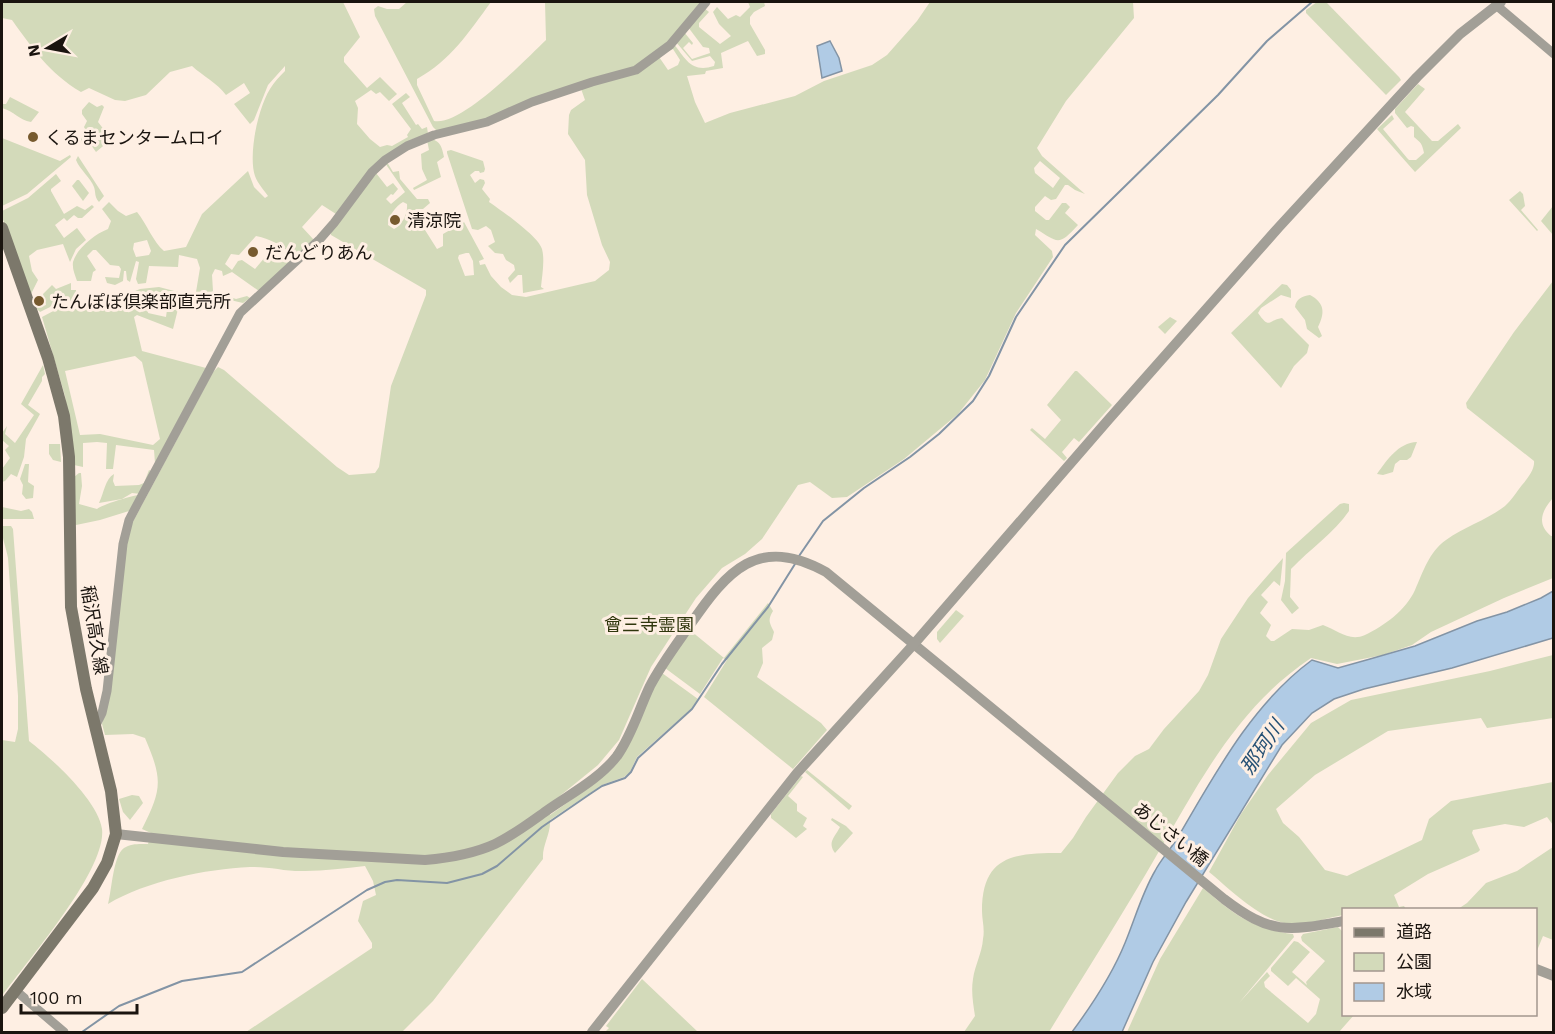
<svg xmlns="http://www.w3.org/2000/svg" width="1555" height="1034" viewBox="0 0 1555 1034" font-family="'Work Sans','Noto Sans JP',sans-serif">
<rect width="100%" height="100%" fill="#feefe3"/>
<g fill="#d3daba" fill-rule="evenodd">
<path d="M2,2H343L360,37L344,57V62L367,88L380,77L397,94L389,101L380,92L376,94L371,90L355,101L358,108L357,124L370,139L380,147L387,145L392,146L408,137L407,135L411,129L392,104L406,93L410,97L402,103L416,125L418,124L422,129L427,127L428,134L410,140L336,214L322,205L302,227L314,240L296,258C284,247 272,239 256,236L239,255L231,254L225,264L232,270L238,261L242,260L255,269L266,256L273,261C280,259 285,257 290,264L259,291L232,272L223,276L222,271L215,269L212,275L213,291L236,299L247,296L250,298L243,303L196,292L200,268L197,259L179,255L178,267L149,266L146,283L138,284L136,279L139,262L136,261L130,282L127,280L126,271H124L123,281L115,285L107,283L105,277L119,278L121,269L119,266L110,265L96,250H93L87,256L96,270L93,272L91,281H77C75,275 72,269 73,262C77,248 95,234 108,229L111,221L102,209L109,202L118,211L126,216L137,212C147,224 153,242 164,251L186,247L202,214L248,171L254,187L265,198L268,196C264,190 258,184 255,176C248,155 258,108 270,89C274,82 280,76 285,71V66L268,85L254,120L250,124L234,104L250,93L244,83L226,95C217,83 203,76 192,66L170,72L146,95L125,101L115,100L89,88L81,92C49,73 33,49 12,20L2,18ZM147,240L151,251L149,255L136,257L133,249L134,243Z"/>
<path d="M407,2H491C469,32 451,60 417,79V85L434,121C461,127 526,59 546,40L545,2H703L657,54L668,70L678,65L680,60L673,49L669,51L674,44C686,60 692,73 714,66L715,62L710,56L692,61L676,42L684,32L693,43L692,45L689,42L683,48L692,59L710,53L709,48L703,47L688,27L704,8L709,12L699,23V27L720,44L731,36L719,24L713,12L717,7L728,19L736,15L740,17L750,7L748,2H764L765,6L754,12L750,17V24L765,50V54L757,56L748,41L721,53L723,68L706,71L705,74L687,76L695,102L705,123L730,113L795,96L824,81L872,65L887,55L917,21L930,2H1133L1134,18L1066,101L1037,148L1042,156L1085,194L1075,190L1068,185H1065L1056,199L1051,200L1045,196L1035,207V211L1046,220H1049L1062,203H1066L1070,207L1065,213L1078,225C1058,247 1058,242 1036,229L1035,235L1052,251L1053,257L1016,313L985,380L958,414L904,459L847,497L832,498L810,482L798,485L762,539L745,554L722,568L696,598L651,667L619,740L598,765L550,804V815L595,783L662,673L698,699L692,708L637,757L630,772L624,777L602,785L550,820C551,834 542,845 543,859L433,1001L402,1032H246L372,948V943L358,921L363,901L376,895L373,881L365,866C345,868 325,871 305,871C287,872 269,866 250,867C206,869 146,881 108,904C112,889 113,856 124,848C131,843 141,844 148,844L151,833L142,829C162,789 163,780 145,738L133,734L105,735L102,724L106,706L128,531L213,372L218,367L224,370L337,467L349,475L375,473L379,467L391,386L426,295V290L331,235L330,231L376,173L387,187L393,183L398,189L393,195L391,194L386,199L391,204L405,192L385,163L387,162L393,172L399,171L400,179L417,199H428L430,203L423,209H416L410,218L425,230L437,249L443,246V234L464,222L484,259L479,261L480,265L485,264L491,276L501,287L512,295L526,297L595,281L609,270L610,262L602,245L587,195L585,160L568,134L569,115L571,110L585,100L579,83L487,119L437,131L433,127L375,16L374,9L378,6L387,9H399ZM1040,161L1060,178L1053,188L1035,173L1034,168ZM403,202L407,204C408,214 402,225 394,229L388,225C388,216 396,206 403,202ZM466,253H469L473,261L474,275L465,276L458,258L459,255Z"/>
<polygon points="1317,2 1326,2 1399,77 1401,80 1386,95 1306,13 1306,10"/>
<path d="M1418,84L1425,89L1405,112L1432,141H1438L1458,124L1461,128L1415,172L1377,129L1392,115L1394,119L1383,129L1407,158L1409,160H1416L1424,153C1422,143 1421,143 1414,137V127L1411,126L1407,128L1395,113V109Z"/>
<path d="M10,97L39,112L31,122C19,120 14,111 2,108V104H6Z"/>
<polygon points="89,102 97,107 102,105 104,107 98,122 105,131 84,145 79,141 86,131 84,127 87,121 82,114 82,110"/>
<polygon points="118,131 121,131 96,152 91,145 101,138"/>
<polygon points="2,138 60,161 70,155 71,157 27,194 2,206"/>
<path d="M431,139C441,141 442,148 444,157L437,162L441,177L414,190L413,188L427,180L422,169L421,154L429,150L427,140Z"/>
<path d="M451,150L483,161L485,169L484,172L480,173L479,171H475L470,175L475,183L480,179L484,180L485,183L482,189L490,199L489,202C502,211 538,236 542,249C545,260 542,276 541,287L544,289L523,293L522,275H518L510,283L508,278L515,270L514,265L506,260L503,254L495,253L488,246L495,242L491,230L486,226L478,230L472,229L447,153V151Z"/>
<path d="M78,156L104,196L99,202C94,196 96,193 94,187C91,178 80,170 76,160Z"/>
<polygon points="56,174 61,181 51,189 51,191 64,214 77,206 85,210 92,205 94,207 82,218 78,218 74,215 67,221 64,218 55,225 64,238 77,228 86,240 76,249 70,262 63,244 37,250 29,256 32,271 38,280 31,294 2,217 2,211 28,198"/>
<polygon points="77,180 79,180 89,193 83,201 72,186"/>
<polygon points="1520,191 1523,194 1525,206 1521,210 1538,230 1537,231 1509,200"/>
<polygon points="1553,206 1553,235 1541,221"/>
<path d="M1553,281V498C1542,510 1536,524 1551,536H1553V578L1504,598L1431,632L1412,645L1383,655L1337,664L1311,658C1238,707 1201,779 1158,853C1123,914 1085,973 1049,1032H964L975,1016C973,1003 971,991 973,979C975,965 982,953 983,939C985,929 982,920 982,911C982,855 1015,853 1061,853L1073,838L1086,817L1118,773L1135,756L1149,749L1164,729L1199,691L1208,675L1221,639L1248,598L1283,558L1280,586L1274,581L1261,595L1268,602L1260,613L1271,625L1266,636L1271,641H1274L1292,629L1309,630L1323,625C1337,630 1349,642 1365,635C1384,626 1406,610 1415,590C1423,572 1429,552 1446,540C1464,527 1487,520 1505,506C1512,500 1517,491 1522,485C1528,478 1535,469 1534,461L1467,408L1466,403L1514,332Z"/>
<path d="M71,283V290H76L77,301C58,300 56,305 40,312L36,308L46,305L43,294L52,285L56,289Z"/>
<path d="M1282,284L1287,285L1291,290V298L1281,295L1261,308L1258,313C1270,330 1268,320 1282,318L1309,345L1307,353L1294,366L1281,388L1231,333Z"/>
<path d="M159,287L182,293L173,329L137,315L134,317L142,351L206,368L155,463L154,450L116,445L113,469H106L107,443L97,442L83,443V467L74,465L65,396L42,317L59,308L79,309L101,305L140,289ZM158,293L169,295L166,317L148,313L151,294ZM135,356L142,362L160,439L153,445L100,434L80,435L65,371Z"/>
<path d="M1310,295C1325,303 1325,313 1318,327L1322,336L1319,338L1307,329L1305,320L1295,307C1296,299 1302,296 1310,295Z"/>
<polygon points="1170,317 1177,321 1165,334 1158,327"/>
<polygon points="43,365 45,374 42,377 42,381 28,405 40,414 26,439 24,457 17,477 11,474 5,481 2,482 2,469 10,458 5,450 9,446 2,440 2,433 7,426 5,434 15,443 34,415 21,404"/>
<polygon points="1075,371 1077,371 1112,405 1079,442 1074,438 1062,452 1067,458 1064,461 1030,430 1032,428 1045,439 1061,420 1047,405"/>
<path d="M1417,442L1411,457L1407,460H1400L1395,464L1393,472L1383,475L1377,474C1387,460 1398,443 1417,442Z"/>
<polygon points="49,444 60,444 61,462 53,460 49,454"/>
<polygon points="25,464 29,464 28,482 34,486 33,498 26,499 22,494 23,485 20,479"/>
<path d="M149,470L153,472L141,494L132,493L122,499L99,503C104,493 105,479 114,474L113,481L115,486L139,485L144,483Z"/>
<path d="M79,473H81L82,486L79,504L97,509C101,505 133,495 139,495L129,511L100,520L76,525L73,522L74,477Z"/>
<path d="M1344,503L1349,504V511C1334,533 1310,549 1291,569L1290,597L1299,608L1292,614L1281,600L1285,581L1286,553L1340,504Z"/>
<polygon points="2,507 21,511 29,509 32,512 34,519 2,519"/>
<path d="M2,526H11L13,529L29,741C51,758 98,800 102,829C107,870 27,961 2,996V740L15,742L18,729V696L8,558C6,547 1,536 2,526Z"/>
<path d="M768,603L773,611C767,621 770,623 774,632L772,640L762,648L763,663L757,677L821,723L827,730L793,769L704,697L727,660L723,658L700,694L665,668L691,631L724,658Z"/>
<polygon points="956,610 964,616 940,643 937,639 937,632"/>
<path d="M1553,655V718L1487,728L1481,718L1388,731L1315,775L1276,809L1283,823L1299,837L1325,870L1347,876L1422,840L1429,819L1451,801L1553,782V825L1547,817L1524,827L1505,824L1473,830L1472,833L1480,850L1478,852L1428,874L1394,895L1399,907L1404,906L1406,909L1344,910L1343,915C1327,918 1308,925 1292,924C1263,923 1230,889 1209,872L1241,814L1268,775L1311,723L1351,700L1490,671Z"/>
<polygon points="807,770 852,806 849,810 805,772"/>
<polygon points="801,776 803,777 788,796 797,804 797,811 807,818 803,826 807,829 796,838 771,818 771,814"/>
<polygon points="132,795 139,796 143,803 130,820 123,812 119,799"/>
<path d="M832,818L846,826L853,833L835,853C827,842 835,837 840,827L831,820Z"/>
<polygon points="1553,847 1553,940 1543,936 1536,953 1537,942 1536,910 1458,909 1467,903 1486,883 1517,871"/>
<path d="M1203,888C1234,914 1250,928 1293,934L1294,937L1239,1003L1267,972L1270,976L1264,982L1265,987L1308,1023L1316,1014L1320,999L1296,978L1288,986L1271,971V968L1294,941L1298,942L1310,952L1292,972L1307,985L1306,982L1325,961L1302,941L1301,937L1303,934L1338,927L1343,932L1344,1014L1354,1015L1339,1032H1127L1160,959Z"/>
<polygon points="642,979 698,1032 605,1032 609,1028 606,1026"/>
</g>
<g fill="#b0cbe5" stroke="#8394a5" stroke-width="1.5">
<polygon points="830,41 839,58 842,71 822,78 817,46"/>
<path d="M1553,591V638L1452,668L1364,689L1334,699L1312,713L1282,745L1186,902L1153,962L1122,1032H1072C1092,1005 1112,975 1125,943C1135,919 1142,893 1155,871C1161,859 1171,849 1178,837C1215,774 1252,704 1312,660L1338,668L1370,659L1415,646L1477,621L1507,612L1541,598Z"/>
</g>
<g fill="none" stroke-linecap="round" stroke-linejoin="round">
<g stroke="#8394a5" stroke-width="2">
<polyline points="799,556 823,521 864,488 910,457 939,434 973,401 989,376 1016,317 1065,245 1218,95 1267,41 1312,2"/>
<polyline points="82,1032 119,1006 182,981 242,972 367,890 385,882 397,880 447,883 482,874 497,866 542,827 590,794 602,786 625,778 631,772 638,758 692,709 722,664 768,607 795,564"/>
</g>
<g stroke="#a29f97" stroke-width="9">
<polyline points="1496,5 1554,54"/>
<polyline points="95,727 102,713 107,691 123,544 129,520 138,503 240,313 320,239 334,223 372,172 385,160 407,146 434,135 487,122 532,102 592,82 636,70 670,45 706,2"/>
<polyline points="15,990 64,1032"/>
</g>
<g stroke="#a29f97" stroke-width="10">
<path d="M116,834L283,852L425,860C449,858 473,854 495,844C514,835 532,821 549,809C572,793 599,779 617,756C632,735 639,709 650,686C661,665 676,645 690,625C727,571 758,534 826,572L1224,899C1271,935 1288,931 1344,921"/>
<polyline points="1536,969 1554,976"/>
<polyline points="592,1032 797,773 914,644 1109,419 1279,227 1417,77 1460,34 1501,2"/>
</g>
<polyline stroke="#7c786b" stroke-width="12" points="2,228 48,358 64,416 69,457 71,607 86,689 111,791 116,834 107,863 93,888 2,1008"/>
</g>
<g fill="#775a2e" stroke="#feefe3" stroke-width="2">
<circle cx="33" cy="137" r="6"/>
<circle cx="395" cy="220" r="6"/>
<circle cx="253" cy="252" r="6"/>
<circle cx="39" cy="301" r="6"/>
</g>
<g text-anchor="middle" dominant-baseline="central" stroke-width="6" stroke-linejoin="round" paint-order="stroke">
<g font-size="18" fill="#1a140f" stroke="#feefe3" text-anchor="start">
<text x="45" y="137">くるまセンタームロイ</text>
<text x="407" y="220">清涼院</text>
<text x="265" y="252">だんどりあん</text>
<text x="51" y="301">たんぽぽ倶楽部直売所</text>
</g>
<g font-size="18" fill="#2f360c" stroke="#feefe3">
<text x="649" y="624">會三寺霊園</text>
</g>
<g font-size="18" fill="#1a140f" stroke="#feefe3">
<text transform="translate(95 630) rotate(81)">稲沢高久線</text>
<text transform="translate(1171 834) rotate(39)">あじさい橋</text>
</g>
<g font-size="20" font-style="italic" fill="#255074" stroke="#feefe3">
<text transform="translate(1262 747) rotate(-56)">那珂川</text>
</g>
</g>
<rect width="1555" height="1034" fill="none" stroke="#1a140f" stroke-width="6"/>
<rect x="1342" y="908" width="195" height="108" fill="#feefe3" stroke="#a3978e" stroke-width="1.5"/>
<rect x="1354" y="928" width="30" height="9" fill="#7c786b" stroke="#a3978e" stroke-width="1.5"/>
<text x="1396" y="938" font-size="18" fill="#1a140f">道路</text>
<rect x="1354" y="953" width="30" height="18" fill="#d3daba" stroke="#a3978e" stroke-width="1.5"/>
<text x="1396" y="968" font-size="18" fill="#1a140f">公園</text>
<rect x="1354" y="983" width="30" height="18" fill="#b0cbe5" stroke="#a3978e" stroke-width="1.5"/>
<text x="1396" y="998" font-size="18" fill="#1a140f">水域</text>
<g transform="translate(48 48) rotate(260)" stroke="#feefe3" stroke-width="4.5" paint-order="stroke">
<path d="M0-4.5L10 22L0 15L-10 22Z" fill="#1a140f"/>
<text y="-9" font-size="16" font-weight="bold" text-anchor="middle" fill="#1a140f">N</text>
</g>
<path d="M21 1004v9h116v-9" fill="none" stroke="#1a140f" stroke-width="3"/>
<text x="30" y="1004" font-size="18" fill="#1a140f" stroke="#feefe3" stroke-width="4.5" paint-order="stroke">100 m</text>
</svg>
